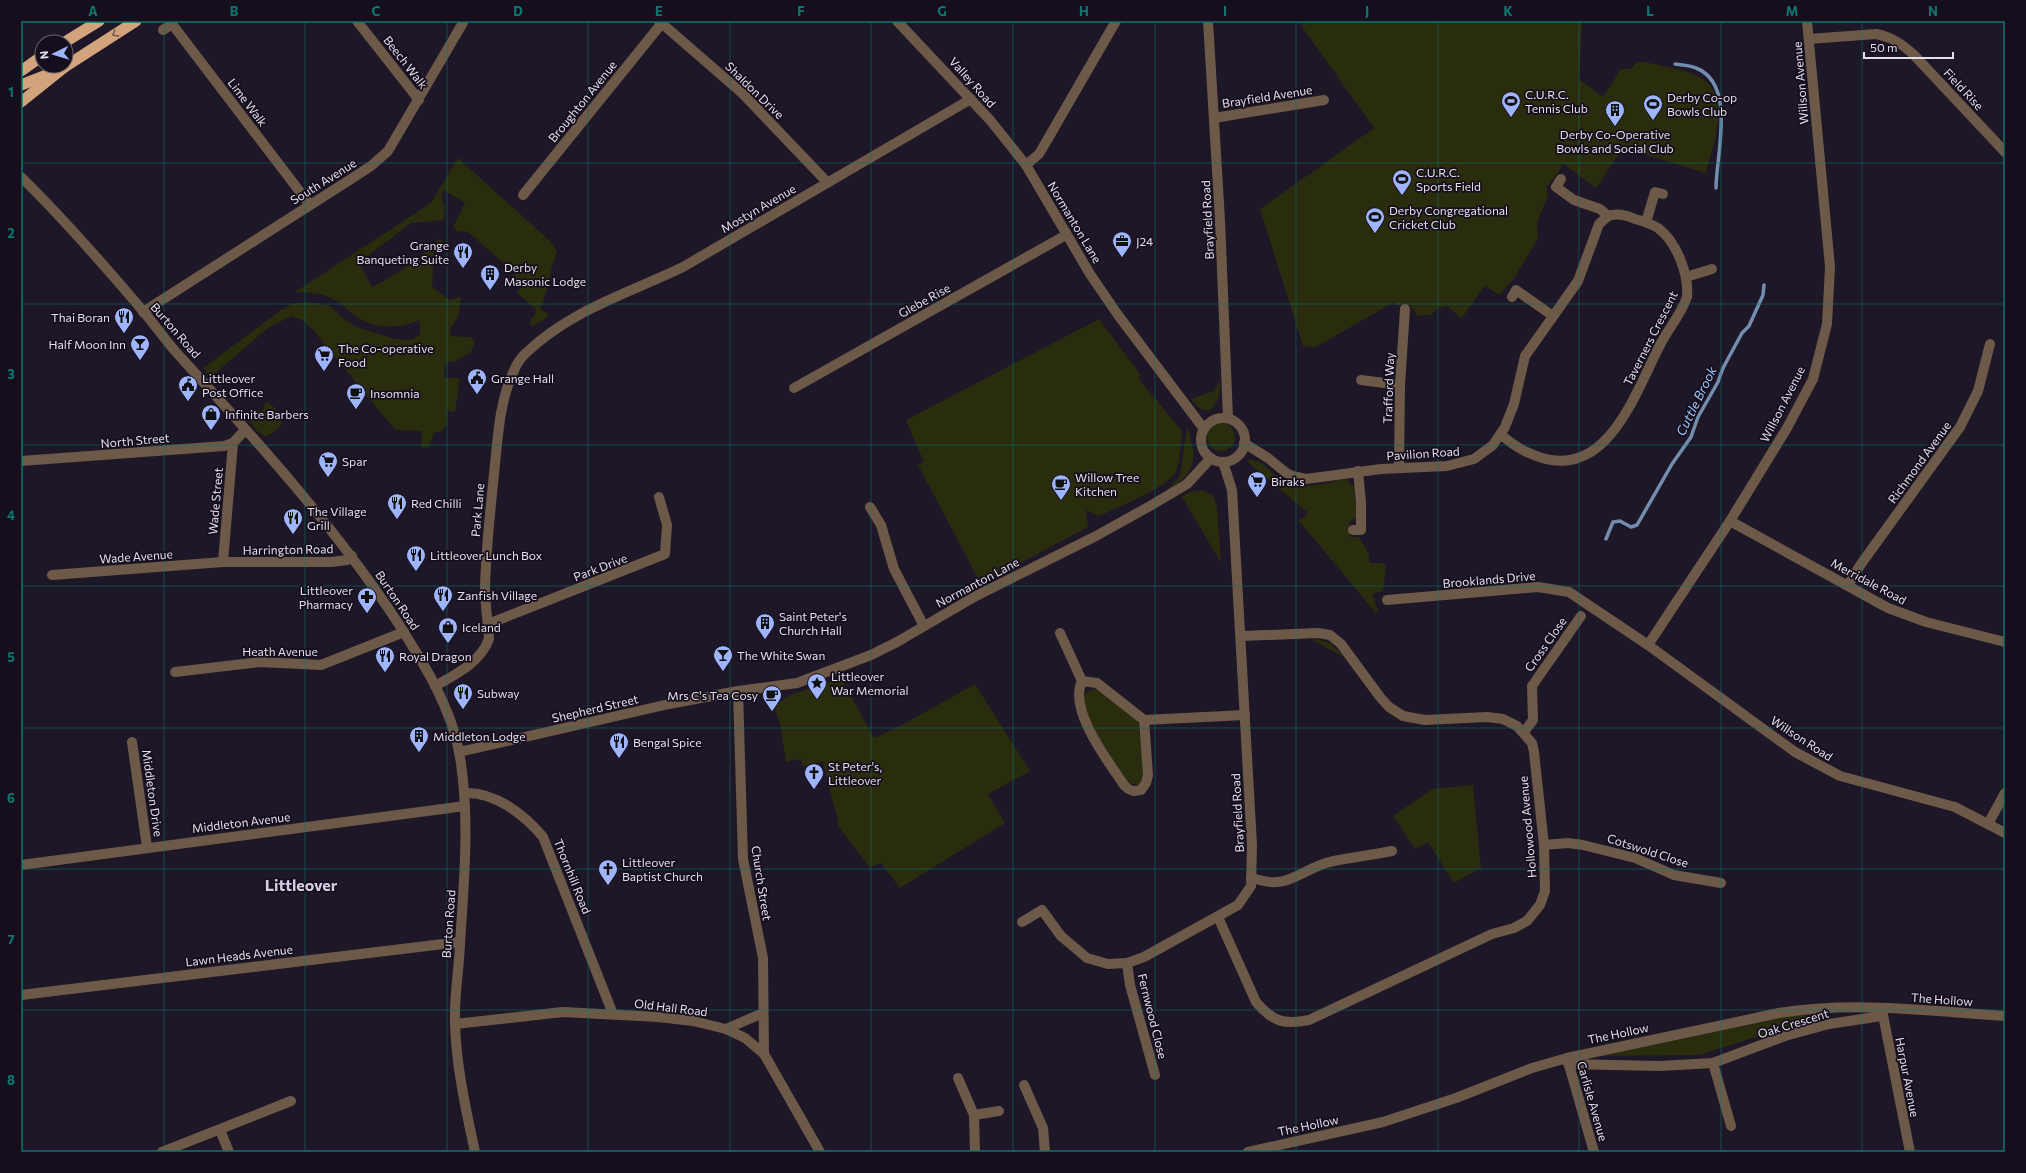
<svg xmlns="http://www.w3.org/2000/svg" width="2026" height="1173" viewBox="0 0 2026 1173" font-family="Commissioner,sans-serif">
<rect width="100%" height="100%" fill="#1e1727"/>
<g fill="#292d0d">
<path d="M1298,21H1582L1579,79L1603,97L1621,69H1630L1637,62H1645C1661,66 1685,69 1699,77C1733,94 1713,146 1706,173L1623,148L1596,188L1562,163L1560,170L1546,187L1548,195L1537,223L1538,239L1513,280L1499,295L1485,286L1461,319L1448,306L1438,308L1431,315L1418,316L1410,305H1397L1394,302L1316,347L1303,346L1260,209L1374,128Z"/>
<path d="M458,158L550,241L557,252C549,271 549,291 540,309L549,315L541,322L530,326L531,319L535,315L536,309L517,293L522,286L516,280L514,272L468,232L457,231L453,227L465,203L444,190L441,195L445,210L443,220L411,223L359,263L372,287C401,272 415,262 439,239L445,243L434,252L432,286L449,300L461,297L458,317L450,329L451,336L470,337L475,341L471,352L456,361L445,363L444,377L460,379L455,412L447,411V424L442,431L434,433L429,447L421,448L422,431L395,430L313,330L302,320L292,316L269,327L211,377L203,368L281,310L292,304L307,302L330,306L345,320L359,328L395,339L412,340L420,334V320C401,328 374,330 357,317C349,312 343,304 335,300C322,293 309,292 295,292L431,203Z"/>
<path d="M1099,319L1141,375L1138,378L1182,431C1181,442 1180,462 1176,472C1169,486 1114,510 1098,516L1086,510L1088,527L981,584L918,465L924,462L906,420Z"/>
<path d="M1220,381C1221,403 1209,424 1191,399L1214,391Z"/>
<path d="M268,402C272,406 278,411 281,416C286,425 272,435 265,436L258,432L246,417L255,409L260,411L264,409L265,403Z"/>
<circle cx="1221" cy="437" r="14"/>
<path d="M1187,426C1199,461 1196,473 1165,492L1180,476Z"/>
<path d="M1248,460C1264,459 1270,473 1282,480C1302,491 1325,483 1346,479L1354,487L1357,517L1349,522L1350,537H1359L1369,554V563H1382L1386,567L1383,591L1372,594L1378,611L1376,613L1299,521L1308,513L1249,463Z"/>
<polygon points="1201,490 1213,495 1217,507 1221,563 1182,497 1190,492"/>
<polygon points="1316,639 1330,643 1345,658 1315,641"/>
<polygon points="841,678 874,738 902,725 975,684 1030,771 988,794 1005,823 900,888 881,863 870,868 838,826 837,817 823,761 803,766 801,759 786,762 780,724 774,707 790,695"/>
<path d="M1093,689L1100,691L1138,719L1144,775L1138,785L1128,783C1113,762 1083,722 1084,696L1087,692Z"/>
<polygon points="1473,785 1481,868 1454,883 1428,842 1415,849 1393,816 1433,789"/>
<polygon points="1795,1015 1820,1016 1700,1055 1599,1056"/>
</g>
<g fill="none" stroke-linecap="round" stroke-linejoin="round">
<g stroke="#738daf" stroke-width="3.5">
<path d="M1675,64C1682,65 1690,65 1696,68C1737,84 1716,155 1716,188"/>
<polyline points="1606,539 1613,522 1620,521 1631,527 1637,525 1672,464 1691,437 1698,417 1718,382 1723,368 1742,333 1749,326 1763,295 1764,285"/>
</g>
<g stroke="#6d5948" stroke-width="10">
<polyline points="357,21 419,100"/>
<polyline points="659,21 742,93 827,182"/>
<polyline points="163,30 172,24 310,205"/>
<path d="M1809,39L1876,34C1892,37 1902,44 1914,55L2005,152"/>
<polyline points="1214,118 1324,100"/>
<polyline points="1026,165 1039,154 1046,142 1116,21"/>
<polyline points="523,195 662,23"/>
<polyline points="1646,222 1655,192 1663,194"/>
<polyline points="1686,277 1712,269"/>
<polyline points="1512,297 1516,290 1553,316"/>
<polyline points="143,312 351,179 371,166 388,151 464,21"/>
<polyline points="1361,380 1400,385"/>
<polyline points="794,388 1066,235"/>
<path d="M1501,435C1510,442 1518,449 1529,453C1604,488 1633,398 1659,347C1667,330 1681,315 1687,297C1689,275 1677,242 1658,228C1651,224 1643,221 1635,219C1626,215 1617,213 1608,216L1600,209L1574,200L1556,187L1561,179"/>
<polyline points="1244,443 1268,458 1285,472 1292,476 1306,479 1381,469 1447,466 1474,459 1493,445 1505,427 1514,404 1525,356 1578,281 1599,224 1608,216"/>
<polyline points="1399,468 1400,385 1405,309"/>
<polyline points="870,507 881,525 894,569 924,626"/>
<polyline points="1730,521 1888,608 1926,622 2005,642"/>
<polyline points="1353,530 1361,530 1361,503 1358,471"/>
<polyline points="223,562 233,443"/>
<polyline points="52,575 223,562 331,562 347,560 352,556"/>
<polyline points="1848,585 1861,564 1960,427 1978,391 1990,344"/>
<polyline points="1387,600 1538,587 1569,592 1648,645 1795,752 1840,776 1955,807 2005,833"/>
<polyline points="488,624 665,554 667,525 659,497"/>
<polyline points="1060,633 1082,681"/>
<polyline points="1648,645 1730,521 1787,428 1813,379 1827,324 1830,267 1807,21"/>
<polyline points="175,672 260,662 321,665 404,632"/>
<path d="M435,686C456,674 480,663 489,639C488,622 485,605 485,588C486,546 491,505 495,464C498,435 500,402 512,375C515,367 520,358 527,352C571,310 629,293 683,267L971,99"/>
<path d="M1144,720L1097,683L1082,681C1068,710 1108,761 1124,785C1130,791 1133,792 1141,790L1146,783L1148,775L1144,720L1245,715"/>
<polyline points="1524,732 1533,720 1532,686 1581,616"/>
<polyline points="132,742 147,847"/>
<polyline points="459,752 669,704 738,691 743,859 763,958 764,1054"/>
<path d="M464,793C494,791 525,815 543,837L613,1014"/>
<polyline points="1988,824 2005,793"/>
<polyline points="1544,845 1568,843 1583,845 1635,858 1674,875 1721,883"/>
<polyline points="21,865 465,806"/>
<path d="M1251,877C1289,893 1299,868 1334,861C1353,857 1373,855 1392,851"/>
<path d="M1218,917L1256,1002C1273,1022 1284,1025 1309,1020L1492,934L1514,928L1527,921L1540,905L1545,891L1544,845L1534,752L1532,743L1517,726L1503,719L1487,717L1425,720L1403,716L1389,707L1380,697L1341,644L1330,635L1318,633L1242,636"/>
<polyline points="1022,922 1042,910 1061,936 1087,958 1108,964 1127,963 1144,957 1238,905 1251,886 1252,845 1232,490 1223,462"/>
<polyline points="1127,963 1130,985 1155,1075"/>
<polyline points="1882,1010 1910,1152"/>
<polyline points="726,1029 763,1013"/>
<polyline points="1567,1058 1594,1152"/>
<polyline points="1713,1063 1731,1126"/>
<polyline points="1568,1064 1660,1066 1713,1063 1785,1036 1829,1024 1882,1016"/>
<polyline points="958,1078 974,1115 975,1152"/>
<polyline points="1024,1085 1043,1128 1045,1152"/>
<polyline points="974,1115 999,1111"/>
<polyline points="220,1130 229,1152"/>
<polyline points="162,1152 291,1101"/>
</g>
<g stroke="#6d5948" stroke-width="10">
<polyline points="897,21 990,120 1026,165 1090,274 1118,315 1204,429"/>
<polyline points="1208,21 1220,220 1228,418"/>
<path d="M21,177C64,219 104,265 143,311C154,324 164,338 175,351C254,438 334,525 398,623C424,664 452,708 460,757C470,819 464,881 460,944C459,970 454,996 455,1023C456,1066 466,1110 475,1152"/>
<circle cx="1223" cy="440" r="22"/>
<polyline points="21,461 224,446 233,443 245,430"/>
<polyline points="738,691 797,683 871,655 897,642 976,596 1096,536 1150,506 1187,484 1211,458"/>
<polyline points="21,995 460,942"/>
<polyline points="455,1024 563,1012 658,1017 693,1021 726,1029 745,1038 764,1054 820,1152"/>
<path d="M1248,1152L1383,1122L1456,1098L1532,1068L1567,1058L1779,1013C1854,1001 1930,1011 2005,1016"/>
</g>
<g stroke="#d3a47c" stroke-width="11">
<polyline points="65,42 99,21"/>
<polyline points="66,66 136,21"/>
<polyline points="21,71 42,56"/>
<polyline points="21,85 52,73"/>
<polyline points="21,102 66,66"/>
</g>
</g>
<defs><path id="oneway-chevron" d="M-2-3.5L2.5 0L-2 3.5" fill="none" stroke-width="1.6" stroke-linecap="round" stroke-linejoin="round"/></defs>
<use stroke="#74594c" href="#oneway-chevron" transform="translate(115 34) rotate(148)"/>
<path fill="none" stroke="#0f766e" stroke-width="1" stroke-opacity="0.55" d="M164,21V1152M305,21V1152M447,21V1152M588,21V1152M730,21V1152M871,21V1152M1013,21V1152M1155,21V1152M1296,21V1152M1438,21V1152M1579,21V1152M1721,21V1152M1862,21V1152M21,163H2005M21,304H2005M21,445H2005M21,586H2005M21,728H2005M21,869H2005M21,1010H2005"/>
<defs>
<symbol id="stadium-pin" viewBox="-11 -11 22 30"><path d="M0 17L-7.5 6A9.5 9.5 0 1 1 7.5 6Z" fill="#9eb4fd" stroke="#150e1d"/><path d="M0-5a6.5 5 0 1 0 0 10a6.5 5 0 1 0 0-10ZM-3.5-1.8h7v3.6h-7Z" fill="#111"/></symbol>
<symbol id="building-pin" viewBox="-11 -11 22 30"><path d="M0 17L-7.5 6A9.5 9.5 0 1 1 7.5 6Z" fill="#9eb4fd" stroke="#150e1d"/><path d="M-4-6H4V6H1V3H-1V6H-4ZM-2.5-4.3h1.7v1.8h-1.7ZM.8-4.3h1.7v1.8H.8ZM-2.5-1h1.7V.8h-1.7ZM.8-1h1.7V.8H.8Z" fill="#111"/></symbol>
<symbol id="office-pin" viewBox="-11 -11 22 30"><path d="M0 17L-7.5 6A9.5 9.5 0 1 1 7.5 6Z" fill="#9eb4fd" stroke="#150e1d"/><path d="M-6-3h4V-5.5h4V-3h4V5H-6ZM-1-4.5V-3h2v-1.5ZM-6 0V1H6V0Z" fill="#111"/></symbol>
<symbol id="restaurant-pin" viewBox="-11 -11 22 30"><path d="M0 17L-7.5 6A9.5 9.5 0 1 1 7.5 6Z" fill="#9eb4fd" stroke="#150e1d"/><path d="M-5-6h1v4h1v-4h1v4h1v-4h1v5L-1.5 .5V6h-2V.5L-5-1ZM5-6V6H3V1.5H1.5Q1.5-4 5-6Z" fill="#111"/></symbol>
<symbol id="bar-pin" viewBox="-11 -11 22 30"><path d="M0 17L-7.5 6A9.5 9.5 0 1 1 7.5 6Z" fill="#9eb4fd" stroke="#150e1d"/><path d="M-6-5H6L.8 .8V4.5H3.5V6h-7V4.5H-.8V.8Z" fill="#111"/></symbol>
<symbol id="supermarket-pin" viewBox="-11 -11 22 30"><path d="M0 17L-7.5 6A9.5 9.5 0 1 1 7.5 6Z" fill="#9eb4fd" stroke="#150e1d"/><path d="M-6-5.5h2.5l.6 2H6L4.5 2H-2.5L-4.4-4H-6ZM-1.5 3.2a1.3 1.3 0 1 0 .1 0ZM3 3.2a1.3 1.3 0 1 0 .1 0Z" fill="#111"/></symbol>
<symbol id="civic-pin" viewBox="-11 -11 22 30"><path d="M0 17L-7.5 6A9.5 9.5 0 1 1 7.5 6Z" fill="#9eb4fd" stroke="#150e1d"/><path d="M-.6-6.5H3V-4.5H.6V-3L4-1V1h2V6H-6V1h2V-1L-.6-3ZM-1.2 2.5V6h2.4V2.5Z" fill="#111"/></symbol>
<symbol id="cafe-pin" viewBox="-11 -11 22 30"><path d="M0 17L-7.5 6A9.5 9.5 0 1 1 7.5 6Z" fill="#9eb4fd" stroke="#150e1d"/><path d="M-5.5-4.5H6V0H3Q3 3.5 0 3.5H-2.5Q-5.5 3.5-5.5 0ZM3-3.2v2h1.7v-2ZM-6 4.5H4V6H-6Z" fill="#111"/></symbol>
<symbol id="shop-pin" viewBox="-11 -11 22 30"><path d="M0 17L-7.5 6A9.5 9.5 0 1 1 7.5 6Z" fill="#9eb4fd" stroke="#150e1d"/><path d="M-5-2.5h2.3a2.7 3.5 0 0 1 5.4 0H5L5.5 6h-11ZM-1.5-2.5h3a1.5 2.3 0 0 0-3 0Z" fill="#111"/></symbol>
<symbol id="pharmacy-pin" viewBox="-11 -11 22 30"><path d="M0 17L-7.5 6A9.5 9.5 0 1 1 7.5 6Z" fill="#9eb4fd" stroke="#150e1d"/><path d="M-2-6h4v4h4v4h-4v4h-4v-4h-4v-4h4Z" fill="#111"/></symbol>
<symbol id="sight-pin" viewBox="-11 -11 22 30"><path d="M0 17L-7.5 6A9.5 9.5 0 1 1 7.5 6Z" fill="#9eb4fd" stroke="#150e1d"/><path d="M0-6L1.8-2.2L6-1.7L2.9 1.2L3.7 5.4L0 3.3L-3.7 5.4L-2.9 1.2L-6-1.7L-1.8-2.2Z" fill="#111"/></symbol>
<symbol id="church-pin" viewBox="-11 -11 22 30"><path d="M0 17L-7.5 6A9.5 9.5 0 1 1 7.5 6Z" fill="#9eb4fd" stroke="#150e1d"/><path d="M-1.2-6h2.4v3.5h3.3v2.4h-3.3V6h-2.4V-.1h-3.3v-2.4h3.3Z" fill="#111"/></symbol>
</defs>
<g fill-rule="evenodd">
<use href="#stadium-pin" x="1500" y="90" width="22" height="30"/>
<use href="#stadium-pin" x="1642" y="93" width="22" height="30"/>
<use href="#building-pin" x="1604" y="99" width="22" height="30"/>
<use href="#stadium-pin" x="1391" y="168" width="22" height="30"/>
<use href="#stadium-pin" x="1364" y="206" width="22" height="30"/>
<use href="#office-pin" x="1111" y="230" width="22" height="30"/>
<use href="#restaurant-pin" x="452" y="241" width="22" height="30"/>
<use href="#building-pin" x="479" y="263" width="22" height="30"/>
<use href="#restaurant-pin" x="113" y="306" width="22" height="30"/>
<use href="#bar-pin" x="129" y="333" width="22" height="30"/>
<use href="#supermarket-pin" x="313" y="344" width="22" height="30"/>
<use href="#civic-pin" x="466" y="367" width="22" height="30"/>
<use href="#civic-pin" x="177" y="374" width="22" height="30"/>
<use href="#cafe-pin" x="345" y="382" width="22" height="30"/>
<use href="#shop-pin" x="200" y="403" width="22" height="30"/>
<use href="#supermarket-pin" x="317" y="450" width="22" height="30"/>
<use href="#supermarket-pin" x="1246" y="470" width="22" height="30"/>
<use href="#cafe-pin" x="1050" y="473" width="22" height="30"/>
<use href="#restaurant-pin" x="386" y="492" width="22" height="30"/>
<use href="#restaurant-pin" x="282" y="507" width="22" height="30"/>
<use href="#restaurant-pin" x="405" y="544" width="22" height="30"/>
<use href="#restaurant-pin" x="432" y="584" width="22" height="30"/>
<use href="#pharmacy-pin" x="356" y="586" width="22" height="30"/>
<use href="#building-pin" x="754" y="612" width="22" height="30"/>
<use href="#shop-pin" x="437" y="616" width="22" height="30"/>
<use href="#bar-pin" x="712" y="644" width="22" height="30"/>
<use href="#restaurant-pin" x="374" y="645" width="22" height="30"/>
<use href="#sight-pin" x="806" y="672" width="22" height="30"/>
<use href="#restaurant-pin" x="452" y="682" width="22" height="30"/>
<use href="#cafe-pin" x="761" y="684" width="22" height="30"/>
<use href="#building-pin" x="408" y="725" width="22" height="30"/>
<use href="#restaurant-pin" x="608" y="731" width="22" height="30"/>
<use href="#church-pin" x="803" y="762" width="22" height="30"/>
<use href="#church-pin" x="597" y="858" width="22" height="30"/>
</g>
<g text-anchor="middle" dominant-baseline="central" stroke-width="3.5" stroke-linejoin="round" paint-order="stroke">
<g font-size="12" fill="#e4dfea" stroke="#150e1d">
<text transform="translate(406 62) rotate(52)">Beech Walk</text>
<text transform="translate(973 82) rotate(48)">Valley Road</text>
<text transform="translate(1800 83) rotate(-95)">Willson Avenue</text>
<text transform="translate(1964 89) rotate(47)">Field Rise</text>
<text transform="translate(755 90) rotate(44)">Shaldon Drive</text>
<text transform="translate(1267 96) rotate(-9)">Brayfield Avenue</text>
<text transform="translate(582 101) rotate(-51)">Broughton Avenue</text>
<text transform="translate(248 102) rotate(53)">Lime Walk</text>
<text transform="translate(323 181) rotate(-32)">South Avenue</text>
<text transform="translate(758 208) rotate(-30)">Mostyn Avenue</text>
<text transform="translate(1207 220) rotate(-93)">Brayfield Road</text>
<text transform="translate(1075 222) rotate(59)">Normanton Lane</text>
<text transform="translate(924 300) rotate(-29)">Glebe Rise</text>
<text transform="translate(176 330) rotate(49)">Burton Road</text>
<text transform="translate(1650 338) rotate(-63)">Taverners Crescent</text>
<text transform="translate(1388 388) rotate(-88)">Trafford Way</text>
<text transform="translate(1782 404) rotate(-63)">Willson Avenue</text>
<text transform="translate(135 440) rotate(-5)">North Street</text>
<text transform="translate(1423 453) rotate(-4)">Pavilion Road</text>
<text transform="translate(1919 462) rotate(-54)">Richmond Avenue</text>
<text transform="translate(215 501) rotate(-85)">Wade Street</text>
<text transform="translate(477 510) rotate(-85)">Park Lane</text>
<text transform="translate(288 549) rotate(-1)">Harrington Road</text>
<text transform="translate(136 556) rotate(-4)">Wade Avenue</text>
<text transform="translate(600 567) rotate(-21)">Park Drive</text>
<text transform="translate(1489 579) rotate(-5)">Brooklands Drive</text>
<text transform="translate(1869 581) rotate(28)">Merridale Road</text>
<text transform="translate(977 582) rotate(-28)">Normanton Lane</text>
<text transform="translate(398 600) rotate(56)">Burton Road</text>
<text transform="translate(1545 644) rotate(-55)">Cross Close</text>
<text x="280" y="651">Heath Avenue</text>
<text transform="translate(595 708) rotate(-13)">Shepherd Street</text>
<text transform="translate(1802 738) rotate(33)">Willson Road</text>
<text transform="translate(153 793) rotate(82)">Middleton Drive</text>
<text transform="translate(1237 813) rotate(-93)">Brayfield Road</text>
<text transform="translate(241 822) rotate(-7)">Middleton Avenue</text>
<text transform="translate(1527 827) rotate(-95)">Hollowood Avenue</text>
<text transform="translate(1648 850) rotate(18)">Cotswold Close</text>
<text transform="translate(573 876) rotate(68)">Thornhill Road</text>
<text transform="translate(762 883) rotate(81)">Church Street</text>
<text transform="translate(448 924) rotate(-86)">Burton Road</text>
<text transform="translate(239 955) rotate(-7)">Lawn Heads Avenue</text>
<text transform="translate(1942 999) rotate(4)">The Hollow</text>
<text transform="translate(671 1007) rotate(7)">Old Hall Road</text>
<text transform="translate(1153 1016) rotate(76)">Fernwood Close</text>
<text transform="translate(1793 1023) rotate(-17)">Oak Crescent</text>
<text transform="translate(1618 1033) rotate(-12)">The Hollow</text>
<text transform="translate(1908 1077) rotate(79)">Harpur Avenue</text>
<text transform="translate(1593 1101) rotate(74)">Carlisle Avenue</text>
<text transform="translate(1308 1125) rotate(-12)">The Hollow</text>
</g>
<g font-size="12" fill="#e4dfea" stroke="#150e1d" text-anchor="start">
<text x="1525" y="94">C.U.R.C.<tspan x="1525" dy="14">Tennis Club</tspan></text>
<text x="1667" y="97">Derby Co-op<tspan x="1667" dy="14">Bowls Club</tspan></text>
<text x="1615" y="134" text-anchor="middle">Derby Co-Operative<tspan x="1615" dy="14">Bowls and Social Club</tspan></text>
<text x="1416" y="172">C.U.R.C.<tspan x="1416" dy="14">Sports Field</tspan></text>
<text x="1389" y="210">Derby Congregational<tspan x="1389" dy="14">Cricket Club</tspan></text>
<text x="1136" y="241">J24</text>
<text x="449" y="245" text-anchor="end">Grange<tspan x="449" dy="14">Banqueting Suite</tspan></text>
<text x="504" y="267">Derby<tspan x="504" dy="14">Masonic Lodge</tspan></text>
<text x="110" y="317" text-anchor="end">Thai Boran</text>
<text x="126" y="344" text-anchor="end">Half Moon Inn</text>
<text x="338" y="348">The Co-operative<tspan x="338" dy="14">Food</tspan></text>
<text x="202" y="378">Littleover<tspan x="202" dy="14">Post Office</tspan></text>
<text x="491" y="378">Grange Hall</text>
<text x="370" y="393">Insomnia</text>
<text x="225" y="414">Infinite Barbers</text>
<text x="342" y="461">Spar</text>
<text x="1075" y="477">Willow Tree<tspan x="1075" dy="14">Kitchen</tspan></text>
<text x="1271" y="481">Biraks</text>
<text x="411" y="503">Red Chilli</text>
<text x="307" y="511">The Village<tspan x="307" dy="14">Grill</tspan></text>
<text x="430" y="555">Littleover Lunch Box</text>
<text x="353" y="590" text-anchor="end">Littleover<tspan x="353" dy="14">Pharmacy</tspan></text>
<text x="457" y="595">Zanfish Village</text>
<text x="779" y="616">Saint Peter's<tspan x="779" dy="14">Church Hall</tspan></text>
<text x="462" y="627">Iceland</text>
<text x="737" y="655">The White Swan</text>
<text x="399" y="656">Royal Dragon</text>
<text x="831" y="676">Littleover<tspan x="831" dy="14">War Memorial</tspan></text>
<text x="477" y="693">Subway</text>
<text x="758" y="695" text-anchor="end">Mrs C's Tea Cosy</text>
<text x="433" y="736">Middleton Lodge</text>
<text x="633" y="742">Bengal Spice</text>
<text x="828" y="766">St Peter's,<tspan x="828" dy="14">Littleover</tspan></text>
<text x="622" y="862">Littleover<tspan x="622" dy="14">Baptist Church</tspan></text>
</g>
<g font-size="13" font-style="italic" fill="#9bc9ff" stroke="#150e1d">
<text transform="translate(1696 401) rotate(-64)">Cuttle Brook</text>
</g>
<g font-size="16" font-weight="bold" fill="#d6cbe2" stroke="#150e1d">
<text x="301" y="884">Littleover</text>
</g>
</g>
<rect width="2026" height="1173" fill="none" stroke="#150e1d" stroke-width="44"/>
<g transform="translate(54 54) rotate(265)"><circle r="19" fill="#150e1d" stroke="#68626f"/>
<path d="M0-3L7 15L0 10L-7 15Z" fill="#9eb4fd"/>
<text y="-6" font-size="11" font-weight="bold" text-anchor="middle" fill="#e4dfea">N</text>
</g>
<path d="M1864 52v6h89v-6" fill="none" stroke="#e4dfea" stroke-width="2"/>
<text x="1870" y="52" font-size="12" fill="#e4dfea" stroke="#150e1d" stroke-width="3" paint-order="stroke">50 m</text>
<rect x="22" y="22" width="1982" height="1129" fill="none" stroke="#0f766e" stroke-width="1.5"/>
<g font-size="13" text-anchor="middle" font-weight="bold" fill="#0f766e">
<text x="93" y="16">A</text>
<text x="234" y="16">B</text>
<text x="376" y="16">C</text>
<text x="518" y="16">D</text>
<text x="659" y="16">E</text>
<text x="801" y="16">F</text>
<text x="942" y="16">G</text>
<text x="1084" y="16">H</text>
<text x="1225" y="16">I</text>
<text x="1367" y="16">J</text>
<text x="1508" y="16">K</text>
<text x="1650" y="16">L</text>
<text x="1792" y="16">M</text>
<text x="1933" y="16">N</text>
<text x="11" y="97">1</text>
<text x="11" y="238">2</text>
<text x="11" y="379">3</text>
<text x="11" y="520">4</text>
<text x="11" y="662">5</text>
<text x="11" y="803">6</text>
<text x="11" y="944">7</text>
<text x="11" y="1085">8</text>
</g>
</svg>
